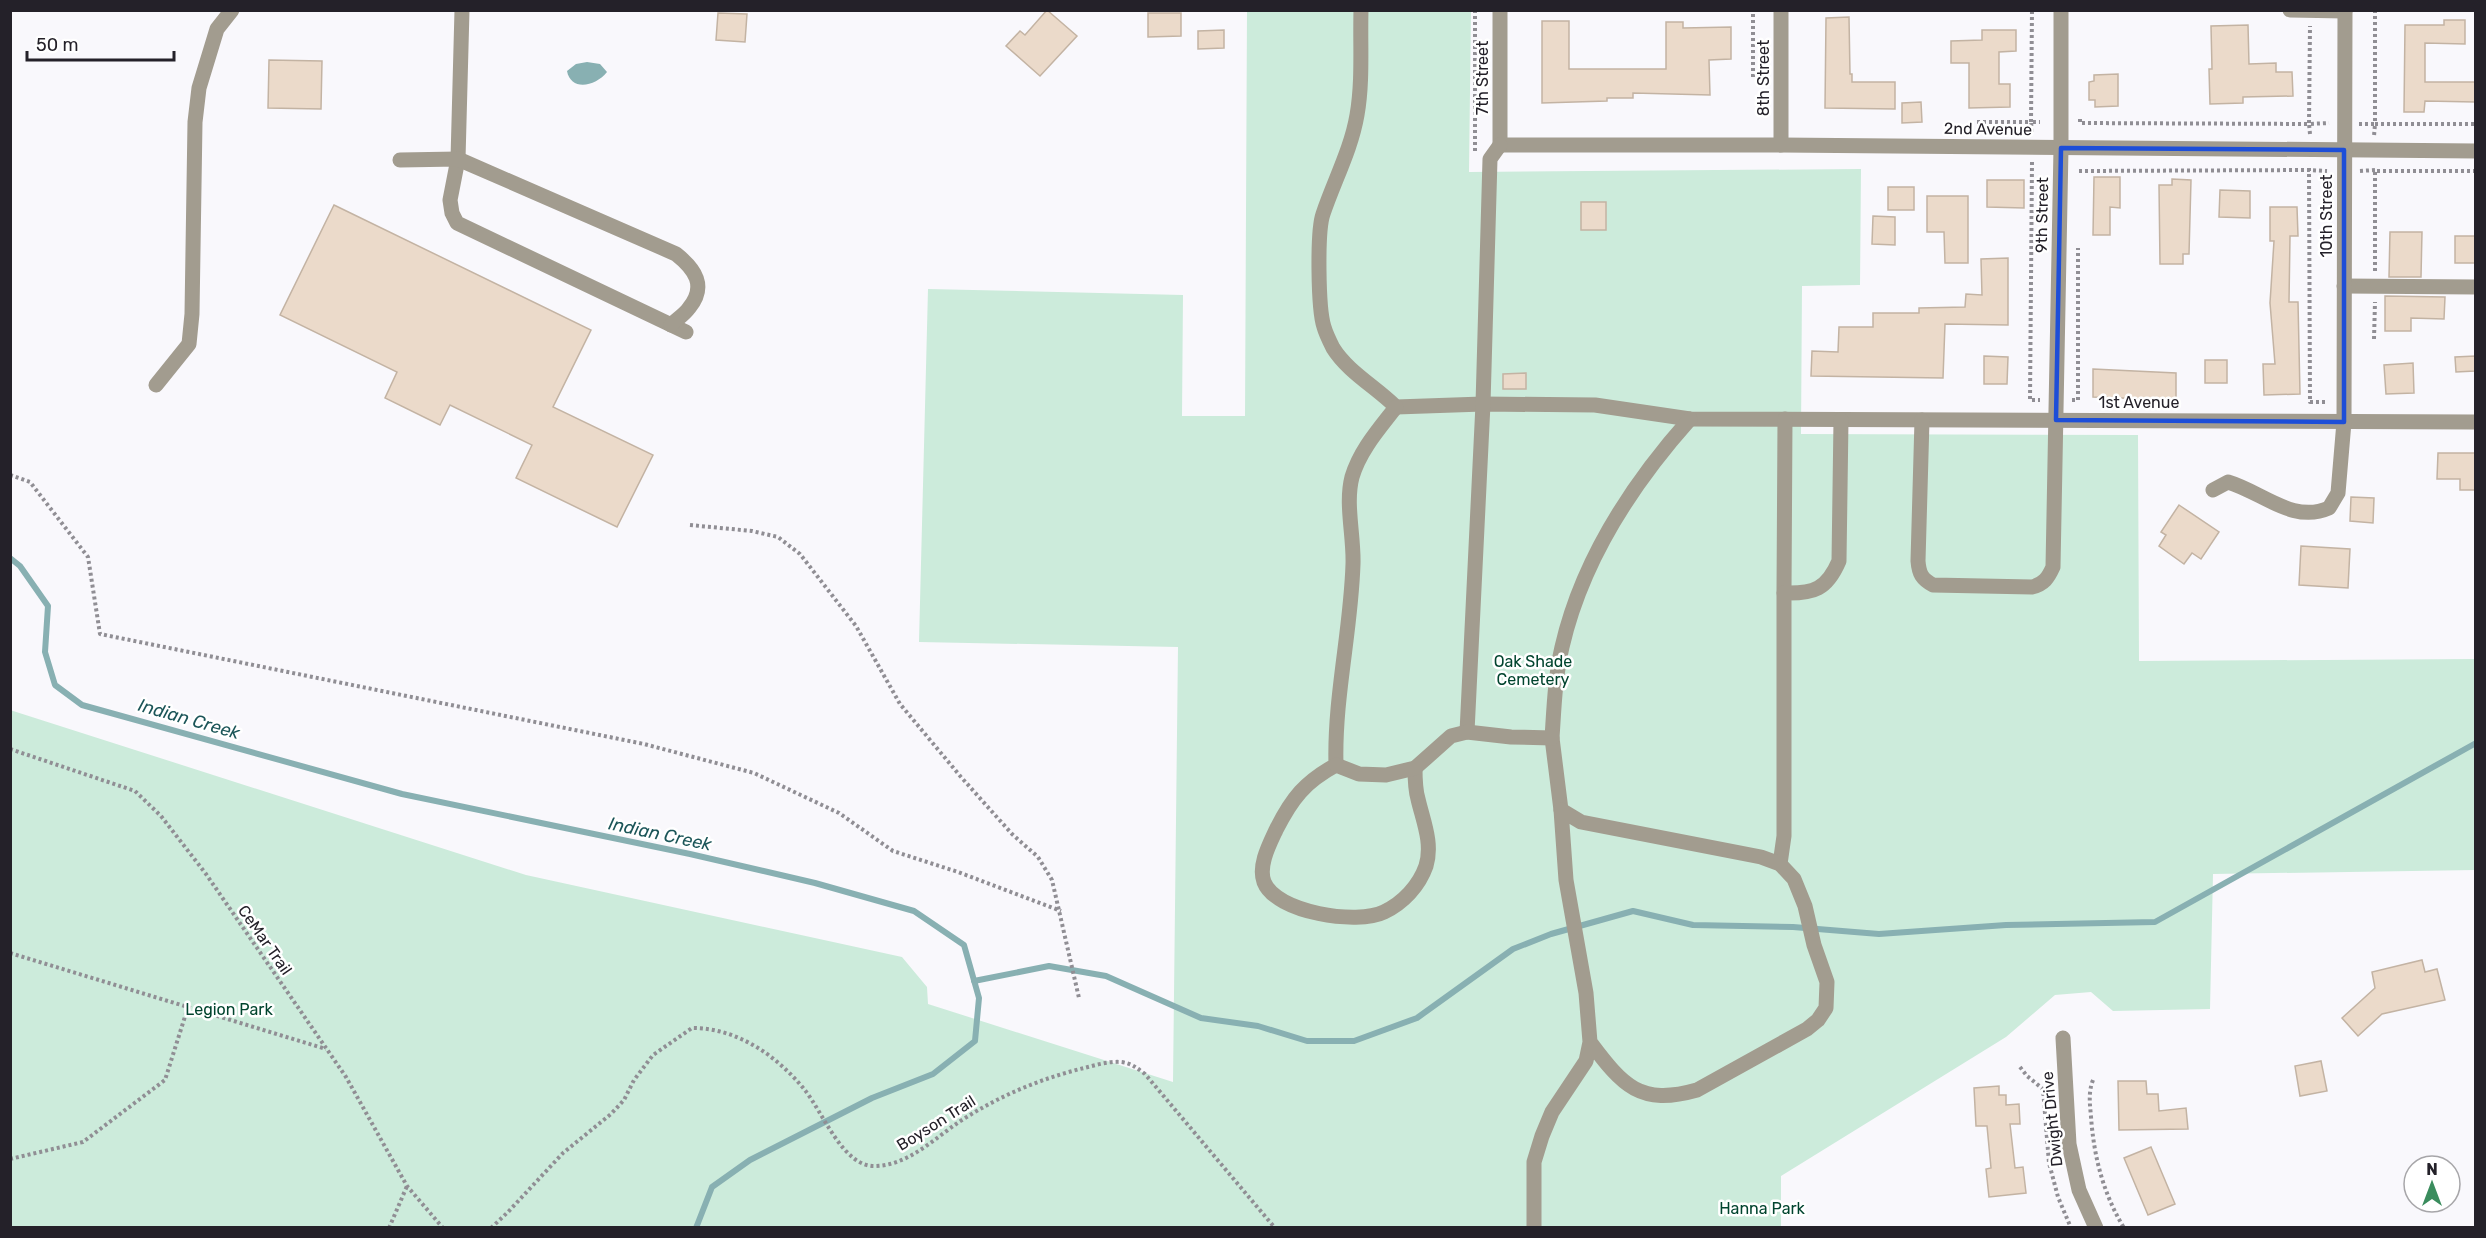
<svg xmlns="http://www.w3.org/2000/svg" width="2486" height="1238" viewBox="0 0 2486 1238" font-family="Rubik,sans-serif">
<rect width="100%" height="100%" fill="#f9f8fc"/>
<polygon fill="#ccebdb" points="1247,11 1471,11 1469,172 1861,169 1860,285 1802,286 1801,434 2138,435 2139,661 2475,659 2475,870 2213,874 2210,1009 2113,1011 2091,992 2055,995 2006,1037 1781,1176 1781,1227 11,1227 10,710 526,875 902,957 927,987 928,1004 1173,1082 1178,647 919,642 928,289 1183,295 1182,416 1245,416"/>
<path fill="#88b0b2" d="M587,62L600,64L607,72C596,86 571,92 567,71L576,64Z"/>
<g fill="none" stroke-linecap="round" stroke-linejoin="round">
<g stroke="#88b0b2" stroke-width="6">
<polyline points="10,558 20,566 48,606 45,652 55,685 82,705 402,794 690,854 815,883 914,911 964,945 979,998 975,1041 933,1074 872,1098 750,1160 712,1187 696,1228"/>
<polyline points="974,981 1049,966 1106,976 1201,1018 1258,1026 1307,1041 1354,1041 1417,1018 1513,949 1551,934 1633,911 1693,925 1793,927 1879,934 2006,925 2155,922 2476,743"/>
</g>
</g>
<g fill="#ebdaca" stroke="#c3b3a3" stroke-width="1.5">
<polygon points="1047,10 1077,36 1040,76 1006,46 1020,31 1025,35"/>
<polygon points="718,13 747,14 745,42 716,40"/>
<polygon points="1148,13 1181,13 1181,36 1148,37"/>
<polygon points="1849,17 1850,74 1852,74 1852,82 1895,82 1895,109 1825,108 1826,18"/>
<polygon points="2444,20 2465,20 2465,44 2425,43 2425,82 2475,82 2475,102 2425,101 2424,112 2404,112 2405,25 2444,25"/>
<polygon points="1542,21 1569,21 1569,69 1666,69 1666,22 1683,22 1683,28 1731,27 1731,59 1709,60 1710,95 1633,93 1633,98 1607,98 1607,101 1542,103"/>
<polygon points="2248,25 2249,64 2276,63 2276,72 2292,72 2293,96 2243,97 2243,103 2210,104 2209,69 2212,69 2211,26"/>
<polygon points="1224,30 1224,48 1198,49 1198,31"/>
<polygon points="1982,30 2016,30 2016,51 1999,52 1999,84 2010,84 2010,107 1969,108 1969,63 1951,63 1951,41 1982,40"/>
<polygon points="269,60 322,61 321,109 268,108"/>
<polygon points="2118,74 2118,106 2095,107 2095,100 2089,100 2089,82 2094,81 2094,75"/>
<polygon points="1921,102 1922,122 1902,123 1902,103"/>
<polygon points="2094,177 2120,177 2120,208 2110,207 2110,235 2093,235"/>
<polygon points="2172,179 2191,180 2189,254 2183,254 2183,264 2160,264 2159,185 2172,185"/>
<polygon points="1987,180 2024,180 2024,208 1987,207"/>
<rect x="1888" y="187" width="26" height="23"/>
<polygon points="2220,190 2250,191 2250,218 2219,217"/>
<polygon points="1927,196 1968,196 1968,263 1945,263 1944,232 1927,232"/>
<rect x="1581" y="202" width="25" height="28"/>
<polygon points="334,205 591,330 553,407 653,455 617,527 516,478 532,445 450,405 440,425 385,398 397,372 280,315"/>
<polygon points="2270,207 2297,207 2298,236 2290,236 2289,302 2298,302 2300,394 2264,395 2263,364 2275,364 2270,303 2274,241 2270,241"/>
<polygon points="1873,216 1895,217 1895,245 1872,244"/>
<polygon points="2390,232 2422,232 2421,277 2389,277"/>
<rect x="2455" y="236" width="20" height="27"/>
<polygon points="2008,258 2008,325 1945,324 1943,378 1811,376 1812,351 1838,352 1839,327 1873,327 1873,313 1919,313 1919,308 1965,307 1966,294 1982,295 1981,259"/>
<polygon points="2385,296 2445,297 2444,319 2411,318 2411,331 2385,331"/>
<polygon points="1984,356 2008,357 2007,384 1984,384"/>
<polygon points="2475,356 2475,371 2456,372 2455,357"/>
<rect x="2205" y="360" width="22" height="23"/>
<polygon points="2413,363 2414,393 2386,394 2384,365"/>
<polygon points="2093,369 2176,373 2176,400 2093,397"/>
<polygon points="1526,373 1526,389 1503,389 1503,374"/>
<polygon points="2438,453 2475,453 2475,490 2460,490 2460,479 2437,479"/>
<polygon points="2351,497 2374,498 2373,523 2350,521"/>
<polygon points="2179,505 2219,532 2201,559 2192,553 2184,564 2159,546 2166,535 2161,532"/>
<polygon points="2301,546 2350,549 2348,588 2299,585"/>
<polygon points="2422,960 2425,972 2437,969 2445,1000 2382,1014 2358,1036 2342,1018 2375,988 2372,972"/>
<polygon points="2321,1061 2327,1091 2300,1096 2295,1066"/>
<polygon points="2118,1081 2146,1081 2147,1094 2158,1094 2159,1111 2186,1108 2188,1129 2119,1130"/>
<polygon points="1999,1086 1999,1095 2006,1095 2006,1105 2019,1104 2020,1124 2010,1124 2015,1168 2023,1167 2026,1193 1989,1197 1986,1169 1991,1168 1987,1126 1976,1126 1974,1088"/>
<polygon points="2151,1147 2175,1204 2148,1215 2124,1158"/>
</g>
<g fill="none" stroke-linecap="round" stroke-linejoin="round">
<g stroke="#908e94" stroke-width="4" stroke-dasharray="3 3" stroke-linecap="butt">
<polyline points="2375,10 2375,124 2476,124"/>
<polyline points="1753,77 1753,10"/>
<polyline points="2080,119 2080,123 2309,124 2310,26"/>
<polyline points="1977,122 2031,122 2032,10"/>
<polyline points="2359,124 2375,124 2374,136"/>
<polyline points="2032,132 2031,122 2040,122"/>
<polyline points="2310,134 2309,124 2329,123"/>
<polyline points="1475,151 1475,10"/>
<polyline points="2032,162 2030,400 2040,400"/>
<polyline points="2309,168 2309,170 2327,171"/>
<polyline points="2079,171 2309,170 2310,402 2328,402"/>
<polyline points="2360,171 2375,170"/>
<polyline points="2375,271 2375,171 2476,171"/>
<polyline points="2374,339 2375,302"/>
<polyline points="2072,400 2078,400 2078,248"/>
<polyline points="10,475 30,482 88,557 100,634 644,744 754,773 839,813 893,851 958,872 1061,911"/>
<polyline points="690,525 752,531 778,537 800,554 856,626 900,704 961,777 1012,834 1038,857 1052,880 1079,998"/>
<polyline points="10,749 135,791 161,816 206,874 346,1077 407,1186 443,1228"/>
<polyline points="10,953 326,1049"/>
<polyline points="2020,1067 2027,1076 2043,1089 2049,1163 2058,1197 2071,1228"/>
<path d="M2093,1080C2088,1093 2090,1104 2091,1117C2094,1157 2103,1193 2124,1228"/>
<polyline points="10,1159 83,1142 165,1080 188,1007"/>
<polyline points="389,1228 407,1186"/>
<path d="M491,1228L508,1212L563,1153L611,1114L624,1100L634,1080L653,1055L692,1028C737,1028 776,1055 804,1089C823,1112 843,1168 876,1166C908,1165 934,1139 959,1122C997,1097 1037,1080 1080,1069C1093,1066 1107,1061 1121,1062C1131,1063 1137,1068 1145,1074L1275,1228"/>
</g>
<g stroke="#a29c8f" stroke-width="15">
<polyline points="462,10 458,159 450,200 452,213 457,223 686,332"/>
<path d="M1361,10C1360,45 1363,81 1357,115C1351,150 1334,181 1323,214C1317,231 1318,309 1324,327C1326,334 1330,342 1333,348C1348,372 1376,387 1396,407L1483,404L1595,405L1690,419L2476,422"/>
<polyline points="1500,10 1500,145"/>
<polyline points="1781,10 1781,145"/>
<polyline points="2290,10 2345,11"/>
<polyline points="1500,145 1781,145 2476,151"/>
<path d="M400,160L458,159L676,254C695,269 707,286 689,308C684,315 677,319 671,325"/>
<polyline points="2344,286 2476,287"/>
<polyline points="156,385 189,344 192,314 195,122 199,88 217,29 232,10"/>
<path d="M1396,407C1379,429 1360,450 1352,477C1345,504 1354,536 1353,564C1351,631 1334,698 1336,765C1305,782 1292,798 1276,830C1269,845 1258,866 1264,882C1276,913 1358,925 1384,912C1403,903 1419,886 1426,866C1433,843 1423,821 1418,799C1415,789 1415,778 1415,768"/>
<path d="M1922,420L1918,561C1919,574 1922,579 1933,585L2032,587C2044,584 2048,578 2053,567L2061,148V10"/>
<path d="M2213,490L2228,482C2262,492 2293,524 2329,508L2338,493L2344,422L2345,10"/>
<polyline points="1784,593 1785,419"/>
<polyline points="1467,732 1483,404 1490,159 1500,145"/>
<polyline points="1552,738 1561,810"/>
<path d="M1336,765L1359,774L1386,775L1415,768L1451,736L1467,732L1511,737L1552,738C1554,708 1555,677 1562,647C1582,560 1632,484 1690,419"/>
<path d="M1780,864L1784,836V593C1814,594 1827,589 1839,561L1841,420"/>
<polyline points="2063,1038 2069,1144 2079,1190 2096,1228"/>
<path d="M1534,1228V1162L1542,1136L1552,1112L1586,1061L1590,1042L1586,993L1566,880L1561,810L1581,822L1761,857L1780,864L1794,879L1805,906L1814,945L1827,982L1826,1008L1818,1020L1807,1029L1697,1090C1640,1106 1623,1086 1590,1042"/>
</g>
</g>
<path fill="none" stroke="#1d4ed8" stroke-width="4.5" stroke-linejoin="round" d="M2061,148L2344,150V422L2056,420Z"/>
<g text-anchor="middle" dominant-baseline="central" stroke-width="5" stroke-linejoin="round" paint-order="stroke">
<g font-size="16" fill="#242129" stroke="#fff">
<text transform="translate(1482 78) rotate(-90)">7th Street</text>
<text transform="translate(1763 78) rotate(-90)">8th Street</text>
<text transform="translate(1988 129) rotate(1)">2nd Avenue</text>
<text transform="translate(2042 215) rotate(-89)">9th Street</text>
<text transform="translate(2326 216) rotate(-90)">10th Street</text>
<text x="2139" y="402">1st Avenue</text>
<text transform="translate(265 940) rotate(55)">CeMar Trail</text>
<text transform="translate(2052 1119) rotate(-96)">Dwight Drive</text>
<text transform="translate(936 1123) rotate(-32)">Boyson Trail</text>
</g>
<g font-size="16" fill="#01442e" stroke="#fff">
<text x="1533" y="661">Oak Shade<tspan x="1533" dy="18">Cemetery</tspan></text>
<text x="229" y="1009">Legion Park</text>
<text x="1762" y="1208">Hanna Park</text>
</g>
<g font-size="18" font-style="italic" fill="#1b5558" stroke="#fff">
<text transform="translate(189 719) rotate(16)">Indian Creek</text>
<text transform="translate(660 834) rotate(12)">Indian Creek</text>
</g>
</g>
<rect width="2486" height="1238" fill="none" stroke="#242129" stroke-width="24"/>
<g transform="translate(2432 1184)"><circle r="28" fill="#ffffff" stroke="#a7a6a9" stroke-width="1.5"/>
<path d="M0-4.5L10 22L0 15L-10 22Z" fill="#3a8c5d"/>
<text y="-9" font-size="16" font-weight="bold" text-anchor="middle" fill="#242129">N</text>
</g>
<path d="M27 51v9h147v-9" fill="none" stroke="#242129" stroke-width="3"/>
<text x="36" y="51" font-size="18" fill="#242129" stroke="#ffffff" stroke-width="4.5" paint-order="stroke">50 m</text>
</svg>
